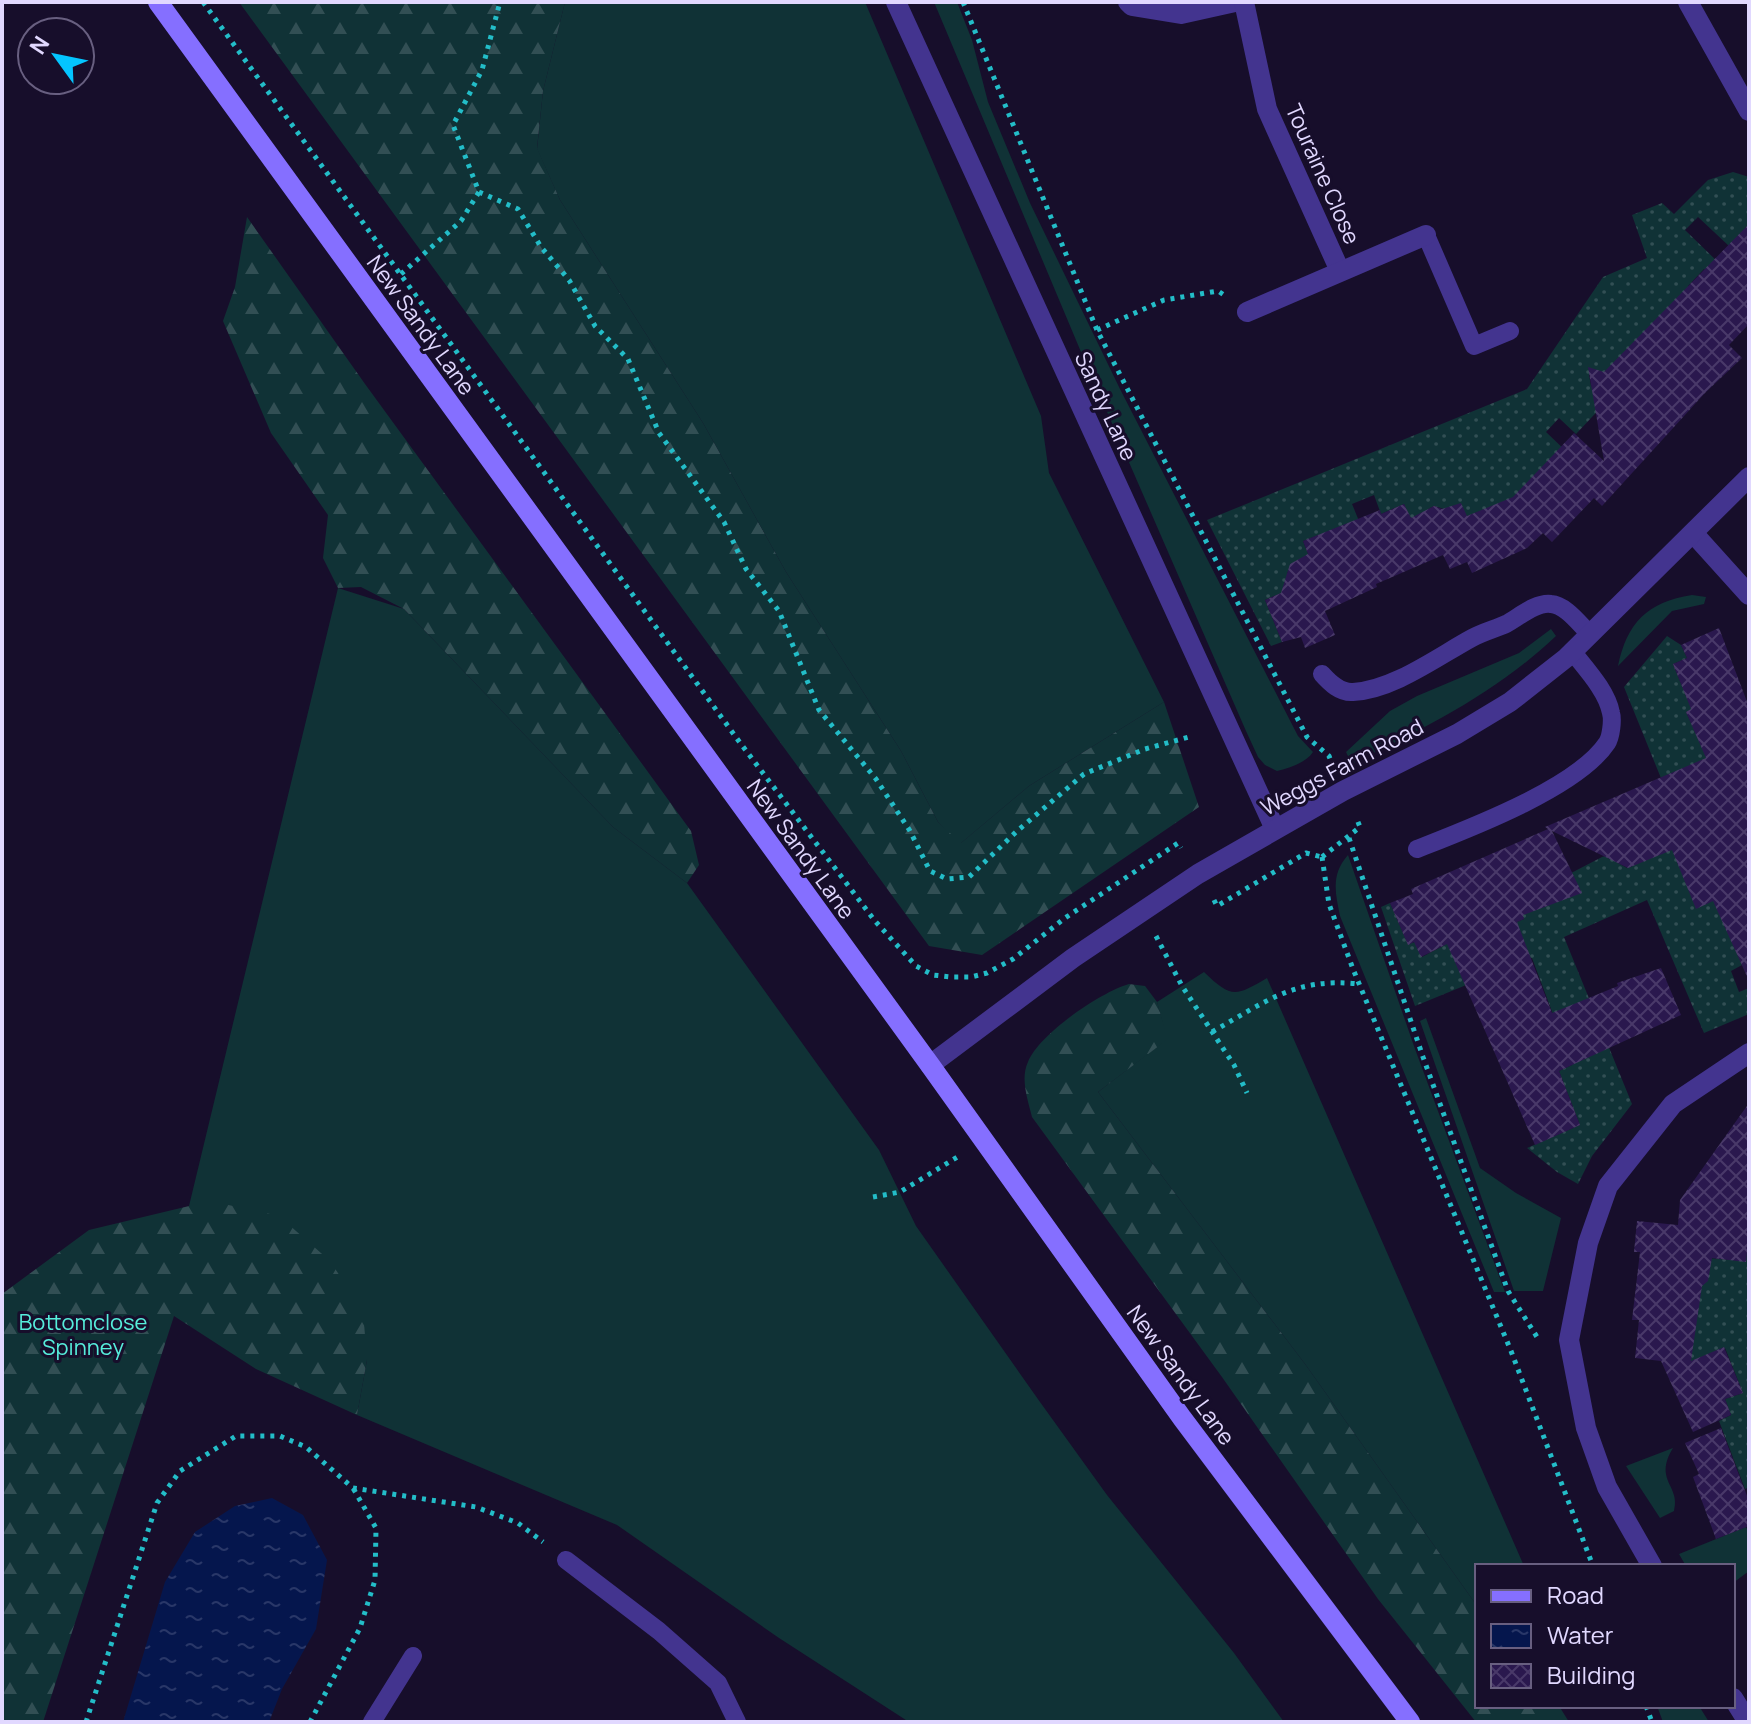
<svg xmlns="http://www.w3.org/2000/svg" width="1751" height="1724" viewBox="0 0 1751 1724" font-family="Manrope,sans-serif">
<defs>
<pattern id="forest-firs" width="22" height="20" patternUnits="userSpaceOnUse" patternTransform="scale(2)"><rect width="22" height="20" fill="#103236"/><path d="M5 1l3.5 6h-7zM16 11l3.5 6h-7z" fill="#324f54"/></pattern>
<pattern id="garden-dots" width="8" height="8" patternUnits="userSpaceOnUse" patternTransform="scale(2)"><rect width="8" height="8" fill="#103236"/><path d="M2 2h.1M6 6h.1" fill="none" stroke="#324f54" stroke-width="1.8" stroke-linecap="round"/></pattern>
<pattern id="water-ripples" width="26" height="14" patternUnits="userSpaceOnUse" patternTransform="scale(2)"><rect width="26" height="14" fill="#05164d"/><path d="M2 4q2-2 4 0t4 0M15 11q2-2 4 0t4 0" fill="none" stroke="#293768"/></pattern>
<pattern id="building-cross-hatch" width="8" height="8" patternUnits="userSpaceOnUse" patternTransform="scale(2)"><rect width="8" height="8" fill="#2a184e"/><path d="M0 0l8 8M0 8l8-8" fill="none" stroke="#493969"/></pattern>
</defs>
<rect width="100%" height="100%" fill="#170e2b"/>
<g fill="#103236">
<polygon points="565,2 865,2 1041,416 1049,473 1164,702 1029,786 960,844 938,822 901,751 786,572 703,423 560,200 537,149 543,91"/>
<path d="M934,2H957L972,40L988,102L1030,203L1120,389L1280,701L1298,736L1313,752C1306,763 1289,768 1277,771L1265,765L1258,757L1246,731L1081,352Z"/>
<polygon points="338,588 404,609 613,827 687,883 879,1150 916,1226 1040,1402 1107,1495 1234,1653 1284,1722 909,1722 779,1638 617,1525 357,1415 367,1360 189,1206"/>
<path d="M1692,595L1706,597L1704,604L1672,611L1618,666C1627,623 1647,602 1692,595Z"/>
<path d="M1551,629L1556,636C1496,693 1425,728 1352,764L1346,752L1390,711L1417,696L1519,653Z"/>
<path d="M1348,855L1415,1049L1505,1292H1494L1340,916C1335,892 1331,874 1348,855Z"/>
<path d="M1204,972C1231,998 1235,997 1267,978L1524,1566H1477V1606L1305,1364L1098,1092L1167,1039L1157,1002Z"/>
<polygon points="1426,1018 1480,1168 1516,1193 1561,1218 1543,1291 1514,1291 1420,1021"/>
<path d="M1673,1448C1653,1481 1681,1485 1674,1511L1660,1518L1626,1466Z"/>
<polygon points="1746,1527 1749,1533 1749,1571 1733,1583 1733,1566 1686,1566 1679,1554"/>
<polygon points="1657,1706 1699,1706 1709,1722 1663,1722"/>
</g>
<g fill="url(#forest-firs)">
<polygon points="239,2 565,2 543,91 537,148 560,200 703,423 786,572 901,751 938,822 961,843 1029,786 1164,702 1199,807 982,955 929,946"/>
<polygon points="247,217 365,384 691,831 699,865 687,883 613,827 404,609 361,587 338,588 323,558 328,515 271,433 223,321 235,287"/>
<path d="M1129,984L1145,986L1157,1002L1168,1039L1098,1092L1305,1364L1477,1606V1706H1559L1569,1722H1476L1378,1599L1222,1377L1032,1117C1028,1100 1020,1079 1028,1062C1039,1034 1101,992 1129,984Z"/>
<polygon points="210,1201 279,1216 330,1261 363,1311 367,1360 357,1415 256,1369 174,1316 43,1722 2,1722 2,1294 89,1230"/>
</g>
<g fill="url(#garden-dots)">
<polygon points="1733,172 1749,177 1749,224 1729,246 1698,217 1685,230 1722,266 1713,277 1704,269 1688,286 1699,298 1604,372 1589,375 1591,386 1607,401 1576,434 1559,418 1546,432 1570,455 1495,516 1480,511 1467,516 1434,506 1428,509 1426,515 1412,521 1404,504 1381,514 1374,495 1352,504 1370,548 1339,527 1303,541 1312,564 1297,560 1287,573 1293,588 1265,600 1282,642 1271,646 1207,520 1527,389 1603,277 1647,258 1632,215 1662,203 1674,214 1708,180"/>
<polygon points="1667,636 1681,645 1687,658 1673,664 1689,703 1704,704 1686,712 1691,723 1746,699 1749,711 1716,780 1714,900 1742,965 1731,971 1739,992 1749,988 1749,1014 1704,1033 1647,900 1564,937 1632,1104 1592,1156 1578,1184 1557,1172 1527,1148 1580,1125 1559,1071 1572,1065 1532,958 1415,1006 1381,907 1390,903 1408,944 1415,942 1422,957 1443,946 1437,936 1491,933 1524,919 1517,901 1602,857 1614,853 1618,863 1627,868 1639,863 1680,825 1624,687"/>
<polygon points="1749,1183 1749,1487 1745,1489 1719,1421 1731,1415 1725,1399 1743,1393 1725,1348 1674,1368 1707,1258 1746,1261"/>
</g>
<polygon fill="url(#water-ripples)" points="272,1498 303,1515 327,1560 316,1629 282,1689 269,1722 123,1722 165,1582 195,1532 235,1506"/>
<g fill="url(#building-cross-hatch)">
<polygon points="1749,224 1749,324 1729,345 1742,358 1705,393 1602,506 1594,498 1552,542 1543,533 1527,548 1472,573 1467,562 1450,569 1443,555 1376,584 1377,587 1325,611 1335,635 1305,648 1301,637 1282,642 1265,600 1281,593 1290,564 1308,554 1303,541 1380,510 1381,514 1404,504 1411,518 1434,506 1442,509 1461,503 1467,516 1513,497 1574,433 1604,461 1588,367 1604,372"/>
<polygon points="1719,628 1749,707 1749,981 1713,901 1696,909 1672,850 1628,868 1552,831 1582,893 1523,915 1524,919 1517,922 1552,1013 1618,986 1617,983 1661,968 1681,1015 1559,1071 1580,1125 1535,1145 1447,944 1421,957 1414,942 1408,945 1390,903 1413,894 1411,889 1548,829 1545,827 1706,758 1686,712 1691,709 1673,664 1687,658 1681,645"/>
<polygon points="1749,1103 1749,1233 1746,1262 1712,1258 1708,1281 1702,1286 1691,1361 1724,1347 1743,1393 1725,1399 1731,1415 1693,1432 1661,1361 1635,1358 1639,1320 1632,1320 1640,1252 1634,1252 1637,1221 1678,1225 1680,1200"/>
<polygon points="1721,1428 1749,1501 1749,1526 1716,1539 1693,1477 1699,1474 1685,1443"/>
</g>
<g fill="none" stroke-linecap="round" stroke-linejoin="round">
<g stroke="#23bdc8" stroke-width="5" stroke-dasharray="4 6" stroke-linecap="butt">
<polyline points="203,2 738,740 875,921 916,966 933,975 951,977 971,977 987,973 1013,959 1065,918 1178,843 1181,848"/>
<polyline points="963,2 1097,330 1307,737 1329,756 1332,764"/>
<polyline points="479,192 518,209 541,247 569,280 595,326 628,359 659,433 724,522 746,569 779,611 819,710 876,779 910,831 930,871 947,879 969,877 1016,832 1084,774 1145,749 1189,737"/>
<polyline points="401,274 461,221 479,192 453,125 482,70 500,2"/>
<polyline points="1097,330 1164,300 1218,291 1224,295"/>
<polyline points="1349,838 1423,1057 1508,1291 1537,1337"/>
<polyline points="1322,857 1360,827 1356,817"/>
<polyline points="1322,857 1329,904 1353,969 1511,1351 1593,1566"/>
<polyline points="1214,900 1217,906 1306,853 1322,857"/>
<polyline points="1156,936 1182,986 1234,1065 1247,1093"/>
<path d="M1212,1032C1265,1002 1295,977 1359,984"/>
<polyline points="873,1197 900,1192 959,1156"/>
<polyline points="1646,1706 1652,1722"/>
<polyline points="86,1722 157,1503 180,1471 236,1436 280,1436 306,1447 353,1488 476,1507 518,1523 543,1542"/>
<polyline points="310,1722 360,1628 375,1580 376,1528 353,1488"/>
</g>
<g stroke="#43348f" stroke-width="18">
<polyline points="1426,235 1474,346 1510,331"/>
<path d="M1322,674C1330,683 1340,693 1353,692C1393,690 1437,657 1472,638C1483,632 1495,629 1506,624C1519,617 1536,602 1551,604C1566,605 1580,625 1590,634"/>
<path d="M1417,849C1468,829 1577,788 1607,743C1611,737 1613,720 1611,713C1607,691 1586,669 1572,651"/>
<polyline points="566,1560 659,1631 718,1683 737,1722"/>
<polyline points="372,1722 413,1656"/>
</g>
<g stroke="#43348f" stroke-width="20">
<polyline points="896,2 1275,829"/>
<polyline points="1128,2 1132,6 1181,14 1235,2"/>
<polyline points="1244,2 1267,109 1340,271"/>
<polyline points="1688,2 1749,111"/>
<polyline points="1247,312 1426,235"/>
<polyline points="1694,534 1749,595"/>
<polyline points="930,1065 1073,958 1198,874 1343,791 1457,734 1510,702 1566,658 1749,477"/>
<polyline points="1652,1566 1607,1487 1586,1428 1569,1340 1588,1243 1608,1186 1673,1104 1749,1053"/>
<polyline points="1733,1698 1748,1722"/>
</g>
<polyline stroke="#856fff" stroke-width="20" points="158,2 930,1065 1182,1418 1410,1722"/>
</g>
<g text-anchor="middle" dominant-baseline="central" stroke-width="6" stroke-linejoin="round" paint-order="stroke">
<g font-size="22" fill="#e1d8ff" stroke="#170e2b">
<text transform="translate(1323 174) rotate(66)">Touraine Close</text>
<text transform="translate(421 325) rotate(54)">New Sandy Lane</text>
<text transform="translate(1106 406) rotate(65)">Sandy Lane</text>
<text transform="translate(1342 767) rotate(-28)">Weggs Farm Road</text>
<text transform="translate(801 849) rotate(54)">New Sandy Lane</text>
<text transform="translate(1181 1375) rotate(54)">New Sandy Lane</text>
</g>
<g font-size="22" fill="#56eddb" stroke="#170e2b">
<text x="83" y="1322">Bottomclose<tspan x="83" dy="25">Spinney</tspan></text>
</g>
</g>
<rect width="1751" height="1724" fill="none" stroke="#e1d8ff" stroke-width="8"/>
<rect x="1475" y="1564" width="260" height="144" fill="#170e2b" stroke="#685f80" stroke-width="2"/>
<rect x="1491" y="1590" width="40" height="12" fill="#856fff" stroke="#685f80" stroke-width="2"/>
<text x="1547" y="1604" font-size="24" fill="#e1d8ff">Road</text>
<rect x="1491" y="1624" width="40" height="24" fill="url(#water-ripples)" stroke="#685f80" stroke-width="2"/>
<text x="1547" y="1644" font-size="24" fill="#e1d8ff">Water</text>
<rect x="1491" y="1664" width="40" height="24" fill="url(#building-cross-hatch)" stroke="#685f80" stroke-width="2"/>
<text x="1547" y="1684" font-size="24" fill="#e1d8ff">Building</text>
<g transform="translate(56 56) rotate(303)"><circle r="38" fill="#170e2b" stroke="#685f80" stroke-width="2"/>
<path d="M0-6L14 30L0 20L-14 30Z" fill="#04c5ff"/>
<text y="-12" font-size="22" font-weight="bold" text-anchor="middle" fill="#e1d8ff">N</text>
</g>
</svg>
